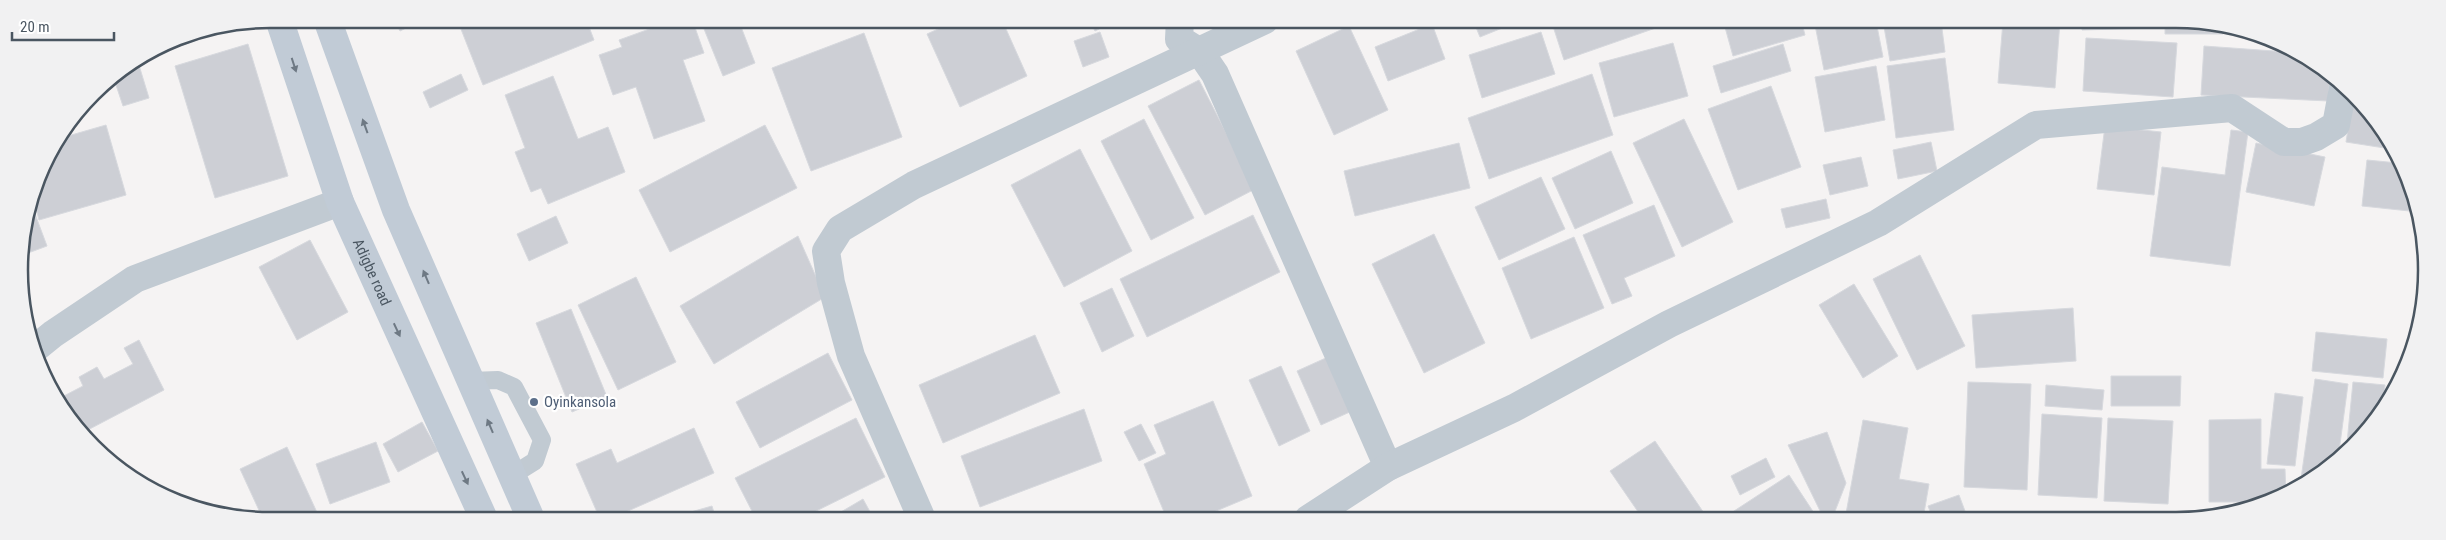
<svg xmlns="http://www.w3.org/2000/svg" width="2446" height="540" viewBox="0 0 2446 540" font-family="'Roboto Condensed',sans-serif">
<rect width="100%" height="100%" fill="#f5f3f3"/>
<g fill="#cdcfd5" stroke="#d7d9de">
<polygon points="394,19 424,19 400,31"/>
<polygon points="457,19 586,19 594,40 483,85"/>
<polygon points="677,19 692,19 704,53 683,60 705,121 654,139 636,87 613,95 599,55 622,47 619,40"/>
<polygon points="700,19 738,19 755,63 723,76"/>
<polygon points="958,20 1002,20 1027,76 960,107 927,34"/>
<polygon points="1089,20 1117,20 1095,31"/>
<polygon points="1473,20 1522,20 1480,37"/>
<polygon points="1551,20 1666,20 1667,24 1564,60"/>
<polygon points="1723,20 1801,20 1805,35 1733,56"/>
<polygon points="1814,20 1876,21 1883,57 1824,70"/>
<polygon points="1883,21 1941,21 1945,52 1890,61"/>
<polygon points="2003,21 2060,21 2055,88 1998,83"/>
<polygon points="2082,21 2154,21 2154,28 2082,30"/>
<polygon points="2165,21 2209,21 2223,26 2223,34 2165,34"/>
<polygon points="1432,24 1445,59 1388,81 1375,47"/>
<polygon points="239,25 166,51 164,44 174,38"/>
<polygon points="1349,26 1388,110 1334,135 1296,51"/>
<polygon points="1100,32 1109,57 1083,67 1074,41"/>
<polygon points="1541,32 1555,74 1482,98 1469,55"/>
<polygon points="864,33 902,137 811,171 772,68"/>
<polygon points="2086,38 2177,43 2173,97 2083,91"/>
<polygon points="1673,43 1688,96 1614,117 1599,63"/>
<polygon points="248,44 288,176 215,198 175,66"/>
<polygon points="1783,44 1791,71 1721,93 1713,66"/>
<polygon points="2204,46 2302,53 2330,77 2328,101 2201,95"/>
<polygon points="1945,58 1954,130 1896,138 1887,66"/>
<polygon points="138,62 149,98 123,106 113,76"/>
<polygon points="1876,66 1885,120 1825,132 1815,77"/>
<polygon points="461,74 468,90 430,108 423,92"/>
<polygon points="1592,74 1613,135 1489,179 1468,118"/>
<polygon points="553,76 578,139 608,127 625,172 548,204 541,188 531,192 515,152 525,148 505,95"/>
<polygon points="1199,80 1255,189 1205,215 1148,106"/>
<polygon points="1771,86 1801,167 1738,190 1708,109"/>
<polygon points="2353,98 2376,117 2391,149 2346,142"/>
<polygon points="1144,119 1194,218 1151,240 1101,141"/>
<polygon points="1684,119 1733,222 1682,247 1633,143"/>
<polygon points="106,125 126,195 39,220 34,200 45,159 61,138"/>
<polygon points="765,125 797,188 670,252 639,190"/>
<polygon points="2105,126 2161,132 2154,195 2097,189"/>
<polygon points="2231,130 2248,132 2230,266 2150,256 2162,167 2225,175"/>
<polygon points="1931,142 1937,171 1898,179 1893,150"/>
<polygon points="1459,143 1470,188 1355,216 1344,171"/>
<polygon points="2256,143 2325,157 2314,206 2246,192"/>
<polygon points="1080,149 1132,251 1064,287 1011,185"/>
<polygon points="1611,151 1633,203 1575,229 1552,178"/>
<polygon points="1861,157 1868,186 1830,195 1823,165"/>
<polygon points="2367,160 2398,163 2419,205 2419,212 2362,206"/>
<polygon points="1541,177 1565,229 1499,260 1475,207"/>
<polygon points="1826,199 1830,218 1786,228 1781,209"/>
<polygon points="1654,205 1675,256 1624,278 1632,296 1612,304 1583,235"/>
<polygon points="32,206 47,246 20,256 19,253"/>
<polygon points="1253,215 1280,272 1147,337 1120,279"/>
<polygon points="556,216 568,243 529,261 517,234"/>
<polygon points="1434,234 1485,343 1424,373 1372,264"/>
<polygon points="798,236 825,297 714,364 680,306"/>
<polygon points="1574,237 1604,308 1531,339 1502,268"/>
<polygon points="310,240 348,312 297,340 259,267"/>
<polygon points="1920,255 1965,346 1917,370 1873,279"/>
<polygon points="636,277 676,362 618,390 578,305"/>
<polygon points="1854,284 1898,356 1863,378 1819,305"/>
<polygon points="1112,288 1134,336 1102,352 1080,303"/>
<polygon points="2073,308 2076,361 1976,368 1972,315"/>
<polygon points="571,309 607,397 572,412 536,323"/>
<polygon points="2316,332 2387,339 2383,378 2312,371"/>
<polygon points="1035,335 1060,393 943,443 919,385"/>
<polygon points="139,340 164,390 82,433 71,423 58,399 83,386 79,377 97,367 104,379 133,364 124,348"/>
<polygon points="828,353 852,400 760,448 736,402"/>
<polygon points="1328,357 1352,411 1321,425 1297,371"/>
<polygon points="1281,366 1310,431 1279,446 1249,380"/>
<polygon points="2111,376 2181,376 2180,406 2111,406"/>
<polygon points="2315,379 2348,384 2338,459 2300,486"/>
<polygon points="1968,382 2031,384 2027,490 1964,487"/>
<polygon points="2353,382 2385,385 2383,407 2353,448 2346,453"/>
<polygon points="2046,385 2104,390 2102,410 2045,406"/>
<polygon points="2275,393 2303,397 2295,466 2267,464"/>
<polygon points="1213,401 1252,496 1197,519 1167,519 1144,464 1166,454 1154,425"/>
<polygon points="1084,409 1102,461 980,507 961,456"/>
<polygon points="2042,414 2102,418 2097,498 2038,495"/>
<polygon points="856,418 885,477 800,519 756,519 735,478"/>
<polygon points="2108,418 2173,421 2168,504 2104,501"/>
<polygon points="2261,419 2261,469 2285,469 2286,496 2265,502 2209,502 2209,420"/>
<polygon points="1863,420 1908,428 1899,479 1929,484 1923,519 1845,519"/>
<polygon points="422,422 438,451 398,472 383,444"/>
<polygon points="1141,424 1156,453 1139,461 1124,432"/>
<polygon points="694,428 714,473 610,519 600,519 576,464 611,449 617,463"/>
<polygon points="1827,432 1846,483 1832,519 1824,519 1788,445"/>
<polygon points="1655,441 1708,519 1643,519 1610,471"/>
<polygon points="376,442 390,482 330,504 316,464"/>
<polygon points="287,447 320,519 263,519 240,469"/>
<polygon points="1766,458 1775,477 1740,495 1731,476"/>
<polygon points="1789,475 1818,519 1735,519 1731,513"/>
<polygon points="1959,495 1968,519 1933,519 1928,506"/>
<polygon points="863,499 874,519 829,519"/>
<polygon points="712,506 716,519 666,519"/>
</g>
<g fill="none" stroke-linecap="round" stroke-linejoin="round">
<polyline stroke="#c1cad2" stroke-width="18" points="470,381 498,380 514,387 542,440 535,461 511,476"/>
<g stroke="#c1cad2" stroke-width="28">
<polyline points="1180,20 1179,39 1200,52 1215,74 1388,467"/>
<polyline points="32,351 53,334 135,279 340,202"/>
<polyline points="922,519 851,356 831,283 826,251 840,229 914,185 1265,20"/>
<polyline points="1308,519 1388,467 1514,408 1669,324 1878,223 2036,125 2232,108 2284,142 2302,142 2316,137 2336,125 2343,88"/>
</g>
<g stroke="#c1cbd6" stroke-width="28">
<path id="s1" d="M279,19L340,202L484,519"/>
<polyline points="327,19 396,210 531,519"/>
</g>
</g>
<defs><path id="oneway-solid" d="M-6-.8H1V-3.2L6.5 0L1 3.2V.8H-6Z" transform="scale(1.25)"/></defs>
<g fill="#6e7984">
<use href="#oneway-solid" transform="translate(294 65) rotate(72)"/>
<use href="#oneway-solid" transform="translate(365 126) rotate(-110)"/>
<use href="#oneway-solid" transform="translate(426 277) rotate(-113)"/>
<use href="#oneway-solid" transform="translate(397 330) rotate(65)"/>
<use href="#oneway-solid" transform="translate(490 426) rotate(-113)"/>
<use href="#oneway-solid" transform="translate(465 478) rotate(65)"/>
</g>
<circle fill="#5c6f8a" stroke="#fff" stroke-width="2" cx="534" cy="402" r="5"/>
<g text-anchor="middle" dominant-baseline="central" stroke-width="4.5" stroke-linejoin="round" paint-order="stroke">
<g font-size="15" fill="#4a5661" stroke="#fff">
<text stroke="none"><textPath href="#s1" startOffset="270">Adigbe road</textPath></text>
</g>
<g font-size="15" fill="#4e5e75" stroke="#fff" text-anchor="start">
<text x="544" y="402">Oyinkansola</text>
</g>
</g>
<path d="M0 0H2446V540H0ZM270 28H2176A242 242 0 0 1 2418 270V270A242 242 0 0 1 2176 512H270A242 242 0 0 1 28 270V270A242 242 0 0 1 270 28Z" fill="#f1f1f2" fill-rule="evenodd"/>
<path fill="none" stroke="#4a5661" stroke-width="2.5" d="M270 28H2176A242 242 0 0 1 2418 270V270A242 242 0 0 1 2176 512H270A242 242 0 0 1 28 270V270A242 242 0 0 1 270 28Z"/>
<path d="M12 32v8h102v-8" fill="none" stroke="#4a5661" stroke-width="2.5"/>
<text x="20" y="32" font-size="15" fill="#4a5661" stroke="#ffffff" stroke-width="4" paint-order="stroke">20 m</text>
</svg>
